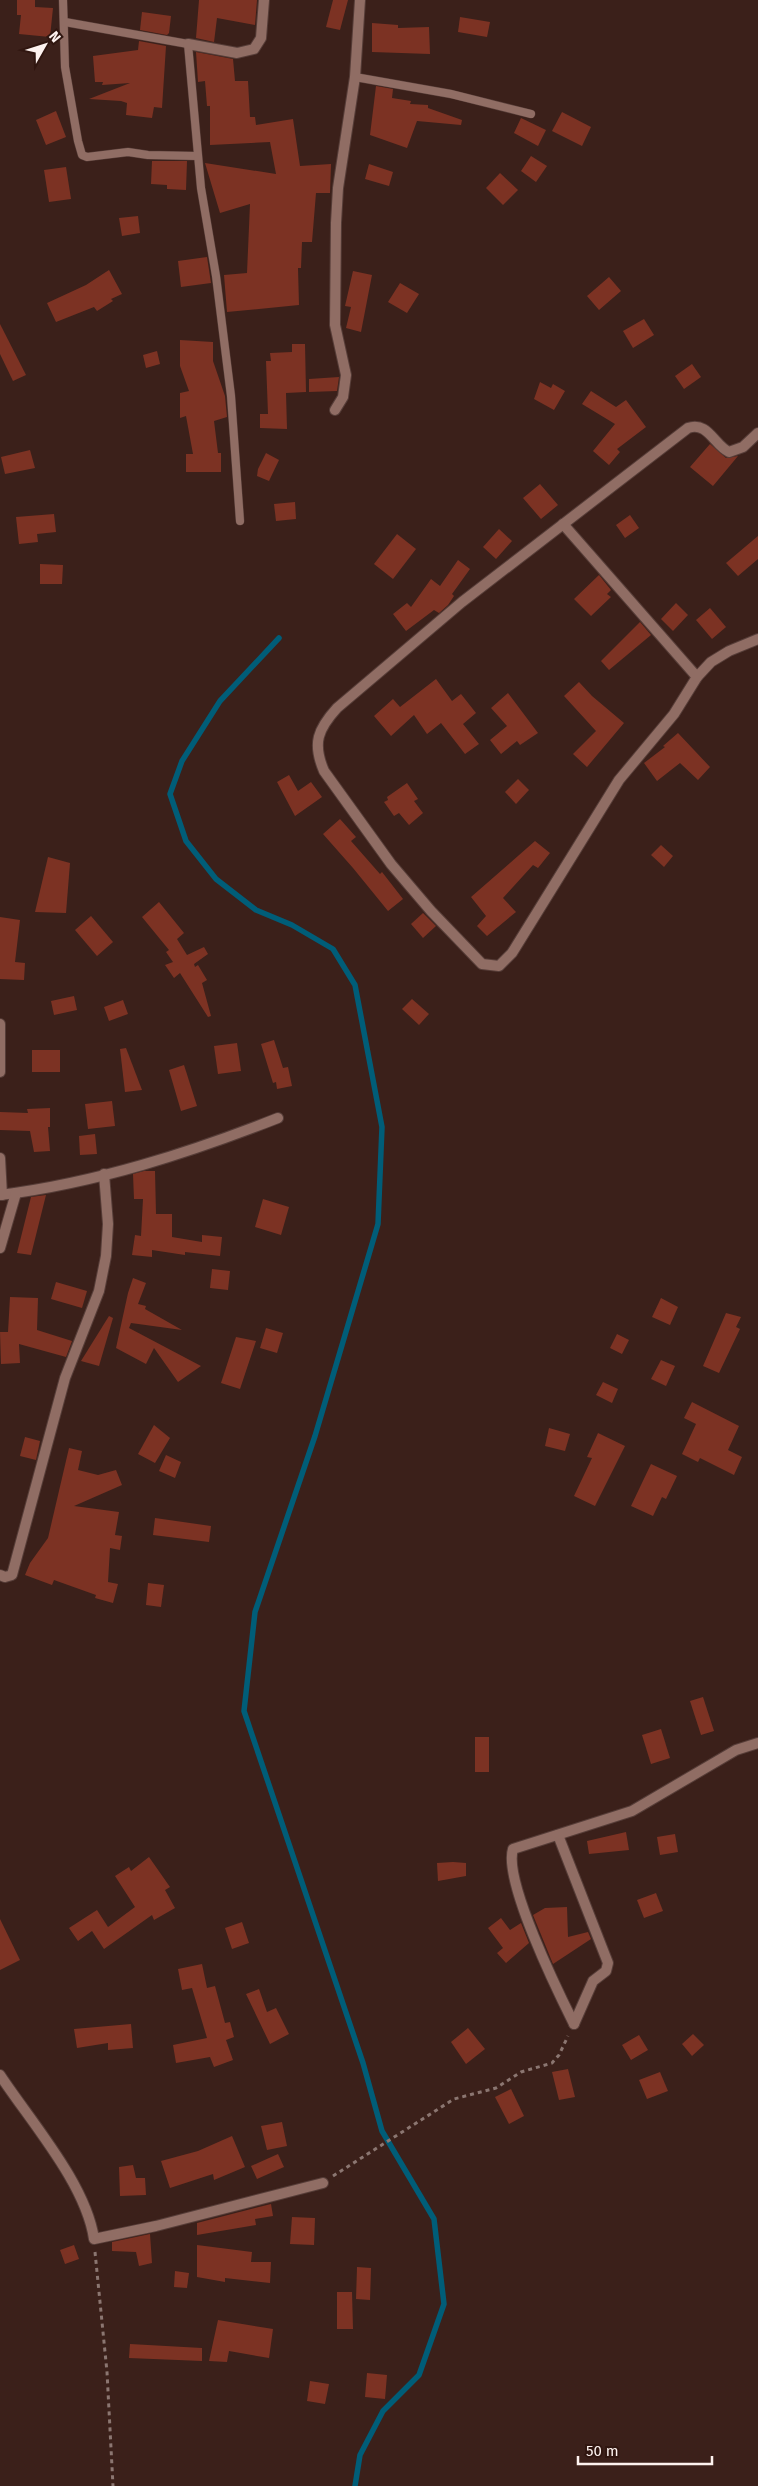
<svg xmlns="http://www.w3.org/2000/svg" width="758" height="2486" viewBox="0 0 758 2486" font-family="'Fira Sans',sans-serif">
<rect width="100%" height="100%" fill="#3b201a"/>
<g fill="none" stroke-linecap="round" stroke-linejoin="round">
<polyline stroke="#005d78" stroke-width="5.5" points="279,638 220,701 182,761 170,794 186,841 216,879 256,910 292,925 333,949 355,985 382,1127 378,1224 315,1436 255,1612 244,1711 363,2063 382,2131 434,2219 444,2304 419,2375 383,2411 360,2455 355,2486"/>
</g>
<g fill="#7c3223">
<polygon points="17,0 35,0 35,7 53,8 50,37 19,34 21,15 17,15"/>
<polygon points="199,0 257,0 255,25 217,18 214,42 196,38"/>
<polygon points="333,0 348,0 340,30 326,27"/>
<polygon points="142,12 171,16 169,33 167,35 140,30"/>
<polygon points="460,17 490,22 487,37 458,32"/>
<polygon points="372,23 398,25 398,28 429,27 430,54 372,52"/>
<polygon points="139,41 166,46 162,108 154,107 152,118 126,115 127,103 121,101 89,99 130,83 102,85 103,82 95,82 93,56 138,50"/>
<polygon points="196,52 233,59 235,81 248,81 250,117 255,117 256,125 293,119 300,166 331,164 330,193 316,193 312,242 302,242 301,268 298,268 299,305 227,312 224,275 247,273 250,204 220,213 205,163 276,174 270,142 210,145 210,106 207,106 205,81 198,82"/>
<polygon points="376,86 393,89 392,98 411,101 410,104 428,105 428,108 462,120 461,125 417,121 407,148 370,135"/>
<polygon points="56,111 66,137 46,145 36,120"/>
<polygon points="562,112 591,127 582,146 552,131"/>
<polygon points="521,118 546,130 538,146 514,133"/>
<polygon points="531,156 547,166 536,182 521,171"/>
<polygon points="152,161 187,161 186,190 167,189 167,185 151,184"/>
<polygon points="369,164 393,172 389,186 365,179"/>
<polygon points="66,167 71,199 49,202 44,170"/>
<polygon points="500,173 518,190 503,205 486,188"/>
<polygon points="138,216 140,233 122,236 119,218"/>
<polygon points="207,257 211,283 181,287 178,261"/>
<polygon points="109,270 122,294 111,299 113,301 97,311 94,307 56,322 47,303 86,285"/>
<polygon points="353,271 372,275 361,332 346,328 351,307 345,306"/>
<polygon points="609,277 621,291 599,310 587,296"/>
<polygon points="400,283 419,294 407,313 388,302"/>
<polygon points="644,319 654,335 633,348 623,331"/>
<polygon points="0,324 26,375 13,381 0,354"/>
<polygon points="180,340 213,342 213,361 225,396 227,417 214,421 218,453 221,453 221,472 186,472 186,454 193,454 186,416 180,418 180,393 189,391 180,366"/>
<polygon points="292,344 305,344 306,392 286,393 287,429 260,428 260,414 268,414 266,361 271,361 270,353 292,352"/>
<polygon points="157,351 160,364 146,368 143,355"/>
<polygon points="692,364 701,377 684,389 675,376"/>
<polygon points="339,377 337,391 309,392 309,379"/>
<polygon points="540,382 551,388 553,384 565,391 554,410 534,399"/>
<polygon points="591,391 616,407 626,400 646,427 617,449 620,452 609,465 593,451 615,424 582,404"/>
<polygon points="710,444 726,458 738,456 713,486 690,467"/>
<polygon points="30,450 35,468 5,474 1,457"/>
<polygon points="266,453 279,460 269,481 257,476 258,469"/>
<polygon points="540,484 558,505 541,519 523,498"/>
<polygon points="295,502 296,519 276,521 274,504"/>
<polygon points="54,514 56,532 37,534 38,542 19,544 16,517"/>
<polygon points="630,515 639,528 625,538 616,525"/>
<polygon points="499,529 512,541 496,559 483,547"/>
<polygon points="397,534 416,549 393,579 374,564"/>
<polygon points="758,536 758,559 738,576 726,563"/>
<polygon points="458,560 470,569 452,594 454,596 448,605 439,613 434,610 406,631 393,614 407,603 411,607 431,579 440,586"/>
<polygon points="40,564 63,565 62,584 40,584"/>
<polygon points="599,575 611,590 607,594 611,597 591,616 574,599"/>
<polygon points="676,603 688,615 673,631 661,619"/>
<polygon points="710,608 726,627 712,639 696,620"/>
<polygon points="640,622 651,635 609,670 601,661"/>
<polygon points="436,679 452,701 461,694 476,713 463,724 479,744 465,754 441,723 427,734 414,715 391,736 374,716 393,699 400,707"/>
<polygon points="579,682 592,696 624,723 587,767 573,754 596,731 564,696"/>
<polygon points="508,693 538,733 520,745 517,741 501,754 490,740 507,726 491,708"/>
<polygon points="678,733 710,767 698,780 680,763 657,781 644,763 665,747 663,746"/>
<polygon points="289,775 298,791 311,782 322,797 295,816 277,782"/>
<polygon points="518,779 529,790 516,804 505,792"/>
<polygon points="407,783 418,799 414,801 423,813 409,825 399,813 394,816 384,802 388,800 387,797"/>
<polygon points="340,819 356,837 351,841 380,874 382,872 403,899 388,911 353,868 323,834"/>
<polygon points="535,841 550,853 538,868 533,865 503,898 516,912 487,936 477,926 486,916 471,897"/>
<polygon points="661,845 673,856 664,867 651,855"/>
<polygon points="48,857 70,863 66,913 35,912"/>
<polygon points="159,902 184,933 177,939 187,955 204,947 208,954 194,964 195,967 198,965 207,980 202,983 211,1016 208,1017 180,973 174,978 165,965 173,962 166,952 169,950 142,917"/>
<polygon points="423,913 436,926 423,938 411,924"/>
<polygon points="91,916 113,942 97,956 75,930"/>
<polygon points="0,917 20,920 15,962 25,963 24,980 0,979"/>
<polygon points="74,996 77,1010 54,1015 51,1001"/>
<polygon points="412,999 429,1014 419,1025 402,1009"/>
<polygon points="123,1000 128,1014 109,1021 104,1007"/>
<polygon points="274,1040 283,1068 288,1067 292,1086 277,1089 276,1082 273,1083 261,1044"/>
<polygon points="237,1043 241,1071 218,1074 214,1046"/>
<polygon points="126,1048 142,1090 125,1092 120,1049"/>
<rect x="32" y="1050" width="28" height="22"/>
<polygon points="184,1065 197,1106 181,1111 169,1070"/>
<polygon points="112,1101 115,1126 88,1129 85,1104"/>
<polygon points="50,1108 50,1127 48,1127 50,1151 34,1152 30,1131 0,1130 0,1112 28,1113 27,1109"/>
<polygon points="95,1134 97,1154 80,1155 79,1136"/>
<polygon points="144,1171 155,1171 156,1214 172,1214 172,1237 202,1242 202,1235 222,1237 220,1256 185,1252 185,1255 152,1250 152,1257 132,1255 135,1235 141,1236 143,1199 134,1199 133,1174"/>
<polygon points="46,1195 31,1255 17,1253 31,1197"/>
<polygon points="263,1199 289,1207 281,1235 255,1227"/>
<polygon points="212,1269 230,1271 228,1290 210,1288"/>
<polygon points="133,1278 146,1283 138,1304 146,1306 145,1309 182,1330 131,1323 129,1328 201,1366 178,1382 154,1348 146,1364 116,1348 128,1293"/>
<polygon points="56,1282 87,1291 82,1308 51,1299"/>
<polygon points="10,1297 38,1298 37,1330 72,1341 66,1357 19,1344 20,1363 1,1364 0,1332 8,1332"/>
<polygon points="661,1298 678,1307 670,1325 652,1317"/>
<polygon points="726,1313 741,1317 736,1327 740,1329 719,1373 703,1366"/>
<polygon points="109,1316 113,1318 99,1366 81,1361"/>
<polygon points="266,1328 283,1333 277,1353 260,1348"/>
<polygon points="617,1334 629,1340 622,1354 610,1348"/>
<polygon points="236,1337 256,1341 240,1389 221,1383"/>
<polygon points="661,1360 675,1366 666,1386 651,1379"/>
<polygon points="603,1382 618,1389 612,1403 596,1395"/>
<polygon points="692,1402 739,1426 728,1450 742,1457 734,1475 700,1458 698,1462 682,1454 696,1424 684,1418"/>
<polygon points="154,1425 170,1438 155,1463 138,1454"/>
<polygon points="549,1428 570,1434 565,1451 545,1446"/>
<polygon points="598,1433 625,1446 595,1506 574,1496 592,1458 587,1457"/>
<polygon points="25,1437 40,1441 36,1460 20,1456"/>
<polygon points="69,1448 82,1451 78,1470 98,1475 116,1470 122,1485 74,1506 119,1512 115,1535 122,1536 120,1550 110,1548 108,1582 118,1584 113,1603 95,1598 96,1595 54,1580 52,1585 25,1575 30,1563 48,1538"/>
<polygon points="166,1455 181,1462 175,1478 159,1471"/>
<polygon points="651,1464 677,1476 666,1499 662,1497 653,1516 631,1506"/>
<polygon points="155,1518 211,1526 209,1542 153,1535"/>
<polygon points="148,1583 164,1585 161,1607 146,1605"/>
<polygon points="703,1697 714,1731 701,1735 690,1701"/>
<polygon points="661,1729 670,1758 651,1764 642,1735"/>
<rect x="475" y="1737" width="14" height="35"/>
<polygon points="626,1832 629,1850 589,1854 587,1841"/>
<polygon points="675,1834 678,1852 660,1855 657,1837"/>
<polygon points="149,1857 170,1887 165,1890 175,1908 154,1920 152,1915 104,1949 92,1931 78,1941 69,1928 97,1910 108,1927 135,1907 115,1876 129,1867 131,1871"/>
<polygon points="453,1862 466,1863 466,1876 438,1881 437,1863"/>
<polygon points="656,1893 663,1911 644,1918 637,1900"/>
<polygon points="567,1907 568,1937 588,1932 591,1939 553,1964 533,1915 545,1908"/>
<polygon points="501,1918 510,1930 521,1923 529,1943 506,1963 497,1953 503,1948 488,1928"/>
<polygon points="0,1919 20,1960 0,1970"/>
<polygon points="242,1922 249,1943 232,1949 225,1928"/>
<polygon points="202,1964 207,1988 215,1986 225,2023 230,2022 234,2037 226,2040 233,2060 214,2067 210,2057 176,2063 173,2045 207,2038 192,1988 182,1990 178,1969"/>
<polygon points="259,1989 267,2012 276,2008 289,2034 270,2044 246,1994"/>
<polygon points="131,2024 133,2048 108,2050 108,2043 77,2048 74,2029"/>
<polygon points="468,2028 485,2049 466,2064 451,2042"/>
<polygon points="693,2034 704,2045 692,2056 682,2044"/>
<polygon points="639,2035 648,2050 631,2060 622,2045"/>
<polygon points="568,2069 575,2097 559,2100 552,2072"/>
<polygon points="660,2072 668,2091 647,2099 639,2080"/>
<polygon points="511,2089 524,2116 509,2124 495,2097"/>
<polygon points="282,2122 287,2146 267,2150 261,2126"/>
<polygon points="232,2136 245,2167 214,2180 213,2174 170,2188 161,2161 198,2151"/>
<polygon points="278,2154 284,2167 257,2179 251,2166"/>
<polygon points="133,2165 136,2178 145,2178 146,2195 120,2196 119,2167"/>
<polygon points="271,2204 273,2216 255,2219 256,2225 197,2235 197,2223"/>
<polygon points="292,2217 315,2218 314,2245 290,2244"/>
<polygon points="150,2234 152,2263 139,2266 136,2252 112,2251 112,2242"/>
<polygon points="74,2245 79,2259 65,2264 60,2250"/>
<polygon points="197,2245 252,2252 251,2262 271,2262 270,2283 225,2278 225,2282 197,2277"/>
<polygon points="357,2267 371,2268 370,2300 356,2299"/>
<polygon points="175,2271 189,2273 187,2288 174,2287"/>
<polygon points="337,2292 352,2292 353,2329 337,2329"/>
<polygon points="218,2320 273,2329 269,2358 229,2351 227,2362 209,2361"/>
<polygon points="130,2344 202,2348 202,2361 129,2358"/>
<polygon points="367,2373 387,2375 385,2399 365,2397"/>
<polygon points="310,2381 329,2384 325,2404 307,2401"/>
</g>
<g fill="none" stroke-linecap="round" stroke-linejoin="round">
<defs>
<g id="service">
<polyline points="63,0 65,67 78,141 82,155 87,157 128,152 148,155 197,156"/>
<polyline points="65,22 188,44 201,188 216,276 231,396 240,521"/>
<polyline points="355,77 451,94 531,114"/>
</g>
<g id="minor">
<polyline points="188,44 237,53 254,49 261,38 264,0"/>
<polyline points="335,410 343,397 346,375 335,325 336,223 338,188 355,77 360,0"/>
<path d="M758,433L743,447L729,452C714,445 708,421 688,428L462,602L337,708C318,729 312,743 324,771L391,864L431,911L482,964L499,966L512,953L619,780L674,714L697,677L711,662L729,651L758,639"/>
<polyline points="563,524 697,677"/>
<polyline points="0,1024 0,1072"/>
<polyline points="0,1158 2,1195"/>
<path d="M0,1195C96,1183 189,1153 278,1118"/>
<polyline points="0,1248 16,1193"/>
<polyline points="0,1575 5,1577 12,1575 65,1378 99,1291 106,1256 108,1224 104,1174"/>
<polyline points="558,1835 608,1963 606,1971 593,1981 574,2024"/>
<path d="M574,2024C558,1992 503,1880 513,1849L632,1811L736,1750L758,1743"/>
<path d="M0,2075C31,2122 86,2184 94,2239L156,2226L323,2183"/>
</g>
</defs>
<use href="#service" stroke="#563d38" stroke-width="9"/>
<use href="#minor" stroke="#563d38" stroke-width="12"/>
<g stroke="#8b7671" stroke-width="3" stroke-dasharray="4 4" stroke-linecap="butt">
<polyline points="333,2176 454,2099 496,2088 521,2072 552,2063 559,2055 568,2036"/>
<polyline points="95,2252 107,2372 113,2486"/>
</g>
<use href="#service" stroke="#906d64" stroke-width="8"/>
<use href="#minor" stroke="#906d64" stroke-width="10"/>
</g>
<g transform="translate(45 45) rotate(51)" stroke="#301610" stroke-width="4" paint-order="stroke">
<path d="M0-4L9 19L0 12L-9 19Z" fill="#fdf2ef"/>
<text y="-8" font-size="14" font-weight="bold" text-anchor="middle" fill="#fdf2ef">N</text>
</g>
<path d="M578 2456v8h134v-8" fill="none" stroke="#fdf2ef" stroke-width="2.5"/>
<text x="586" y="2456" font-size="15" fill="#fdf2ef" stroke="#301610" stroke-width="4" paint-order="stroke">50 m</text>
</svg>
